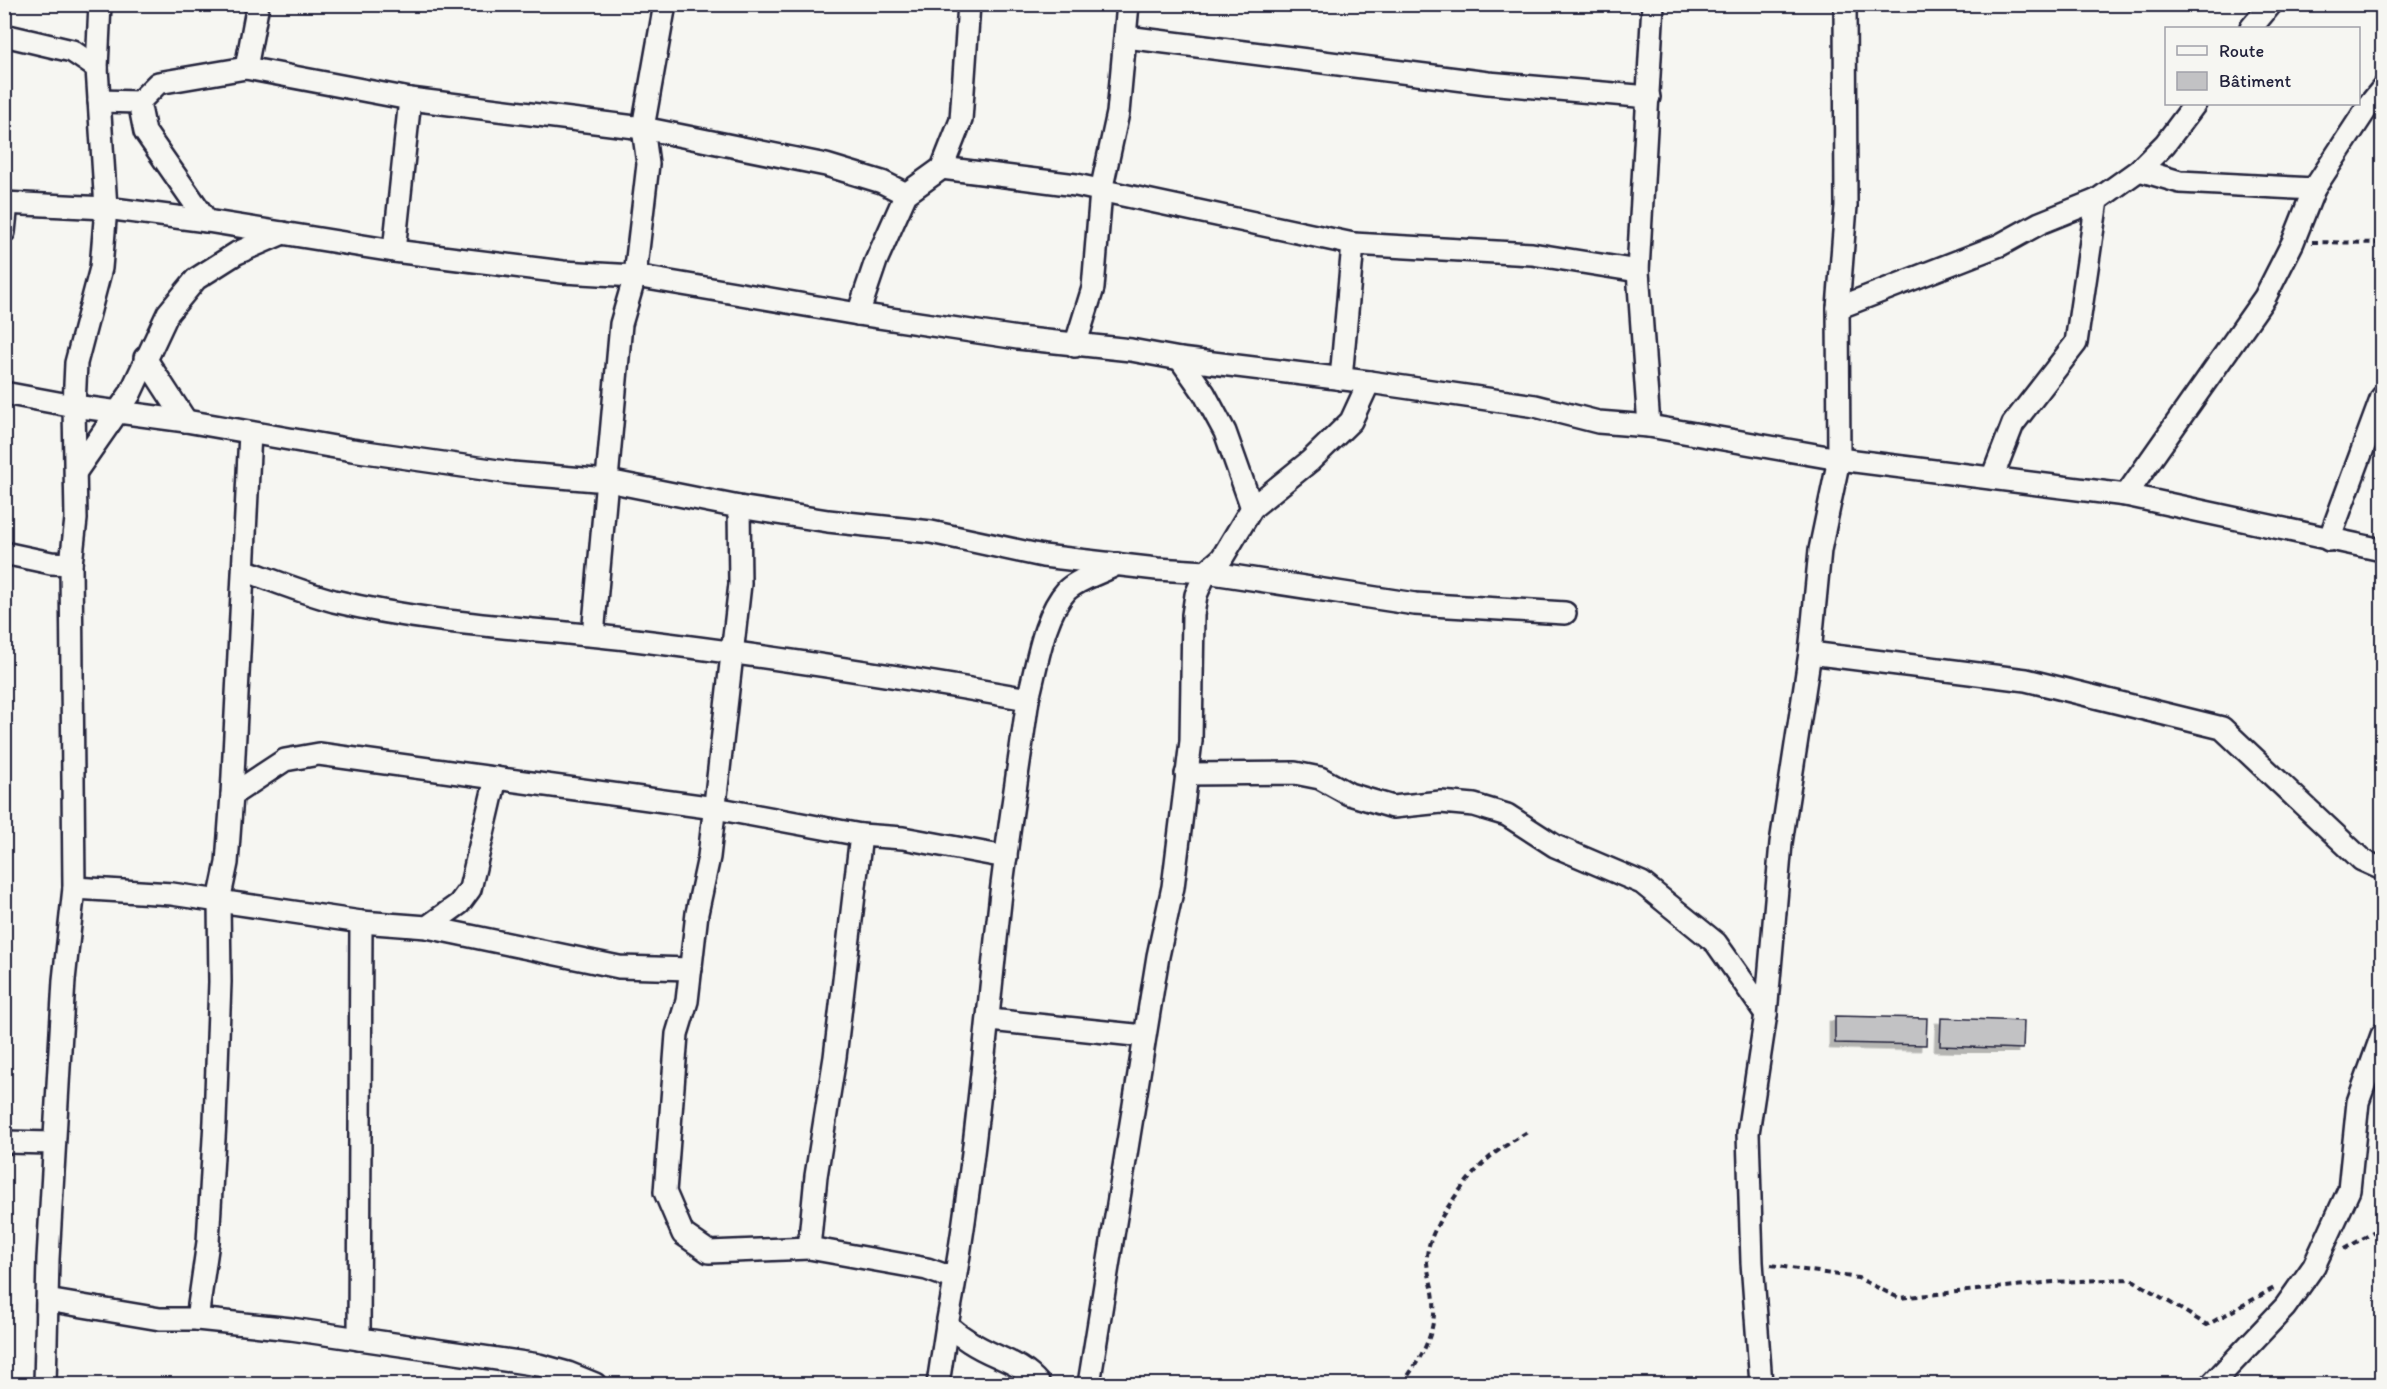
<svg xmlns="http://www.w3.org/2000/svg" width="2387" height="1389" viewBox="0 0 2387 1389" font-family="Itim,sans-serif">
<defs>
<filter id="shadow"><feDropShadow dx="-5.5" dy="5.5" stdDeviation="0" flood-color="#0004"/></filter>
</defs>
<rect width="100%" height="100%" fill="#f6f6f2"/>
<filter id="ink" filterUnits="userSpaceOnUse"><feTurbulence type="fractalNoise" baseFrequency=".0167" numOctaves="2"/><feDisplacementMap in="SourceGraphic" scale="12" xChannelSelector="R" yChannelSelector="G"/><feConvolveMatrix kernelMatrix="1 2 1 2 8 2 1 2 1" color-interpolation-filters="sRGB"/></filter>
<g filter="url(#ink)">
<g fill="#c2c2c4" stroke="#22223b" stroke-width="1.5" filter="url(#shadow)">
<polygon points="1835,1016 1927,1018 1926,1045 1835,1043"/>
<polygon points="1941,1018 2024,1021 2023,1049 1940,1046"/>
</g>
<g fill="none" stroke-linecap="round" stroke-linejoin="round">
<defs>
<g id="minor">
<polyline points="2251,28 2271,4"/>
<polyline points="4,35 72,51 97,68"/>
<polyline points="1126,37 1488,83 1649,97"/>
<polyline points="246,68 410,99 643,128 826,165 882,182 906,194"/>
<polyline points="99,101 139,102"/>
<polyline points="942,168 1076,185 1353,244"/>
<polyline points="2139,170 2180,182 2314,189"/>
<polyline points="4,203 106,208 207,221 394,251 563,272 635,276 858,314 1018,338 1131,350 1180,359 1369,382 1535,406 1598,422 1649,426 1839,459 2126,495 2382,550"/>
<polyline points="207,221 145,132 139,102 158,83 246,68 258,4"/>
<polyline points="4,232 7,203"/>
<polyline points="394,251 410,99"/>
<polyline points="1838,308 2000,245 2040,223 2097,200 2139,170 2165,144 2195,104"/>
<polyline points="858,314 876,261 906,194 942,168 961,120 969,4"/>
<polyline points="1075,346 1093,288 1101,191 1118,113 1128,4"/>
<polyline points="145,358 186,421"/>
<polyline points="1180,359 1204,393 1225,432 1252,508"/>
<polyline points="1341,379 1353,244 1532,254 1638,271"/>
<polyline points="4,393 74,406 186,421 352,450 512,473 608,481 739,507 828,521 931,532 1043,556 1157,569 1206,572 1415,604 1565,613"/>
<polyline points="1649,426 1638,271 1653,4"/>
<polyline points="77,470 130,394 168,313 196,279 237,253 283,233"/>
<polyline points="1992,478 2013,424 2076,343 2097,200"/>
<polyline points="2126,495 2265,297 2293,242 2314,189 2369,105 2382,89"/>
<polyline points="739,507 740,584 709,857 697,913 687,1001 677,1034 665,1192 683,1234 709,1252 809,1248 816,1176 835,1057 861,835 903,838 1006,857"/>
<polyline points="2329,540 2382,397"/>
<polyline points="4,553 51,563 71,564"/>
<path d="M244,570C274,581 304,593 334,601C433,625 534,628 635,640C767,656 897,676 1028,699C1019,764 1009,828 1001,893C985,1037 974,1182 947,1325C954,1331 962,1337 970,1342C994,1358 1020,1361 1039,1384"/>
<polyline points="593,635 621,324 635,276 648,164 643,128 665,4"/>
<polyline points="1810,653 2026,680 2222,728 2362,860 2382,869"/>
<path d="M1028,699C1037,666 1043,616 1067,590C1080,578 1102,573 1117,564"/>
<polyline points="1186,774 1295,773 1320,778 1349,794 1393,807 1441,802 1474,805 1507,815 1555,846 1642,883 1716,943 1766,1014"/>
<polyline points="232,795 285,760 319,754 715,808 861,835"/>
<polyline points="74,888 172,894 219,901 227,863 232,795 250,433"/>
<polyline points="427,927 619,967 691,969"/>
<polyline points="990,1020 1144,1036"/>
<polyline points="4,1142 54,1143"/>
<polyline points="809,1248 927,1269 955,1279"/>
<polyline points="47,1300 160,1319 197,1319 291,1329 539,1365 568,1373 595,1384"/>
<polyline points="197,1319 208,1242 215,1121 220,982 219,901 361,922 427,927 459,904 470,889 496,778"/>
<polyline points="359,1339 361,922"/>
<polyline points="45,1384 48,1259 64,980 74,888 71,564 76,519 74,406 76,363 101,268 106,208 97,68 100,4"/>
<polyline points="938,1384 947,1325"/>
<polyline points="1089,1384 1158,956 1173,887 1191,741 1193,615 1196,595 1206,572 1222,558 1252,508 1310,461 1351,421 1369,382"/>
<polyline points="1761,1384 1752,1262 1748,1133 1766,1014 1781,843 1810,653 1820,550 1839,459 1838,308 1846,206 1845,4"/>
<polyline points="2212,1384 2285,1307 2314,1266 2349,1190 2358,1102 2382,1035"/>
</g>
</defs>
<use href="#minor" stroke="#22223b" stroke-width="26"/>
<g stroke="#22223b" stroke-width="4" stroke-dasharray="6 4.5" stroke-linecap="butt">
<polyline points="2312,242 2382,243"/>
<polyline points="2344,1249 2382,1228"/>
<polyline points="1771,1265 1858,1278 1899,1298 2054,1282 2131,1279 2207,1325 2274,1288"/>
<path d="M1402,1384C1423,1356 1439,1329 1433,1292C1431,1281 1426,1267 1427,1256C1429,1226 1468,1176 1490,1157C1502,1147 1516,1139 1529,1131"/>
</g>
<use href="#minor" stroke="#f6f6f2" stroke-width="21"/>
</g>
</g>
<rect width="2387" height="1389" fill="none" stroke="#f6f6f2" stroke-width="24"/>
<rect x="12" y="12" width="2363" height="1365" fill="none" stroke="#22223b" stroke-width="2" filter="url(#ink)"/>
<rect x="2165" y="27" width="195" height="78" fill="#f6f6f2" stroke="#a1a1a9" stroke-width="1.5"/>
<rect x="2177" y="46" width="30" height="9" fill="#f6f6f2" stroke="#a1a1a9" stroke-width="1.5"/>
<text x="2219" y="57" font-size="18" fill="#22223b">Route</text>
<rect x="2177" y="72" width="30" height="18" fill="#c2c2c4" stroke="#a1a1a9" stroke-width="1.5"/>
<text x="2219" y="87" font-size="18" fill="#22223b">Bâtiment</text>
</svg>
